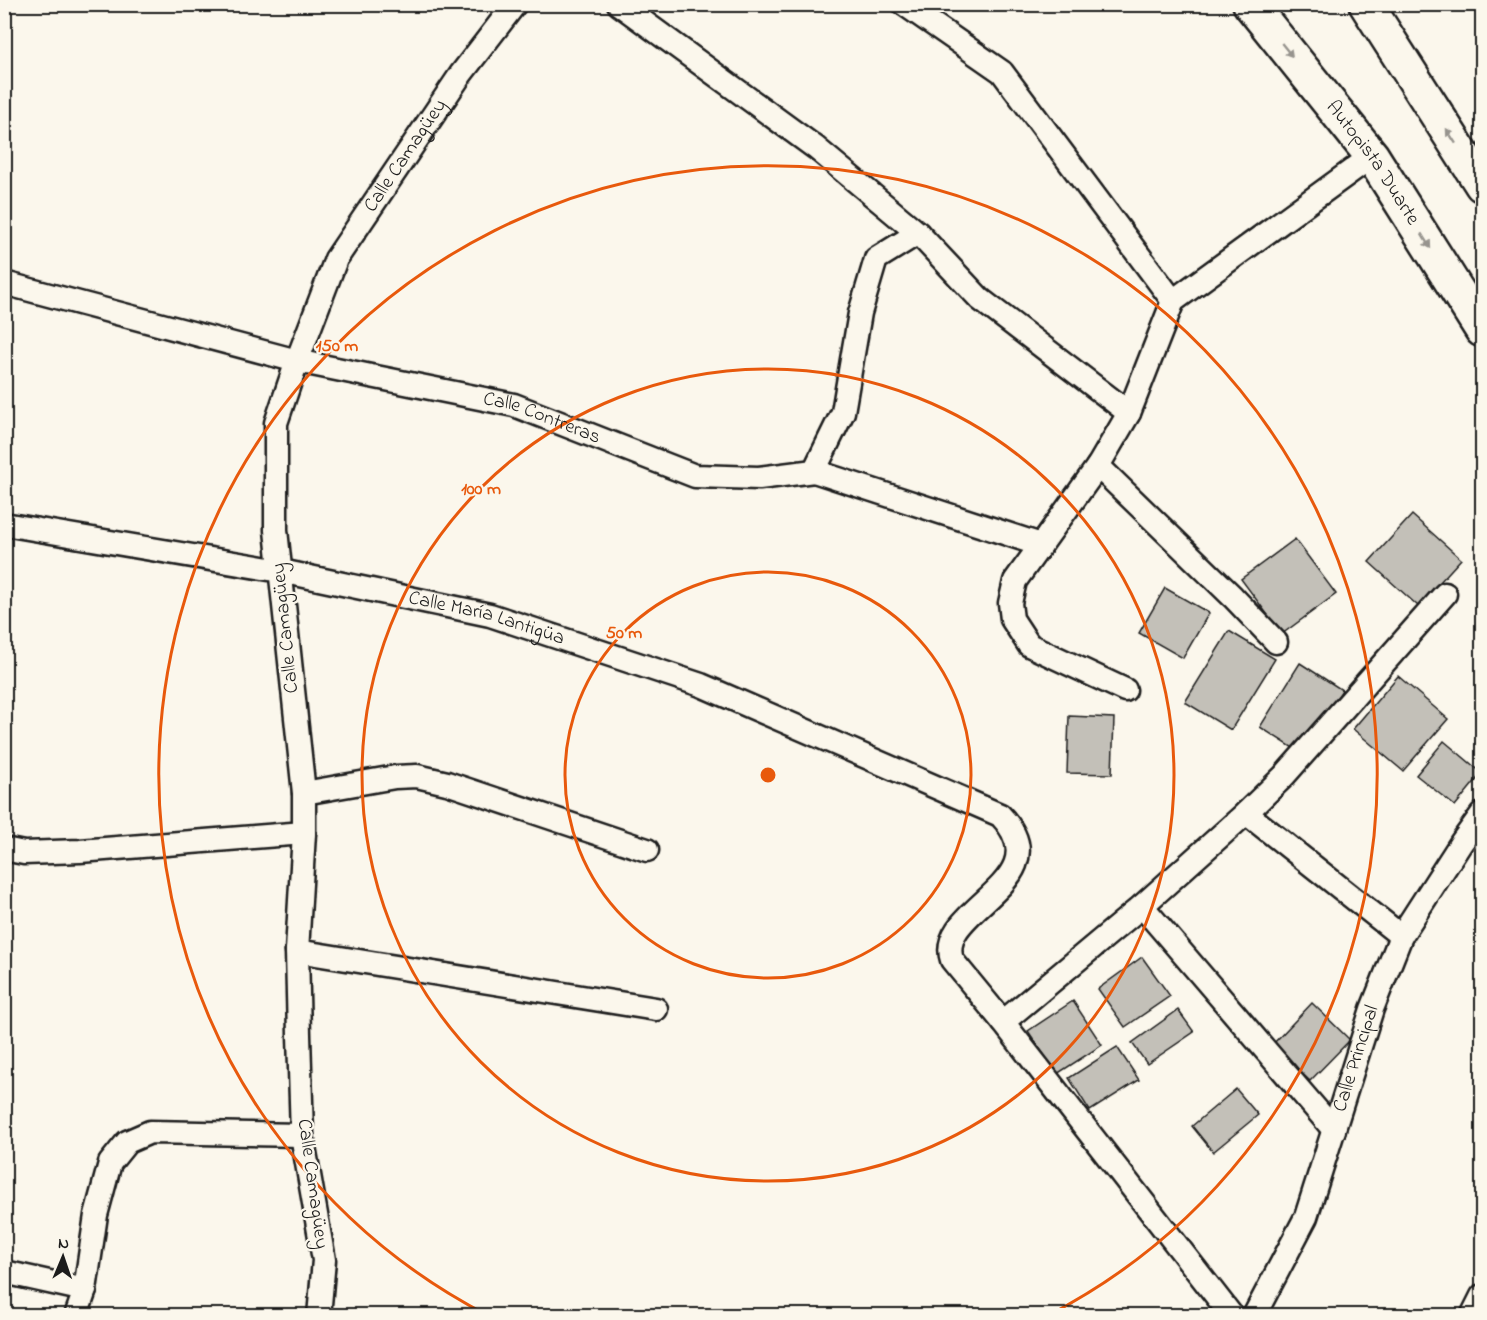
<svg xmlns="http://www.w3.org/2000/svg" width="1487" height="1320" viewBox="0 0 1487 1320" font-family="'Indie Flower',sans-serif">
<rect width="100%" height="100%" fill="#fbf7ec"/>
<filter id="ink" filterUnits="userSpaceOnUse"><feTurbulence type="fractalNoise" baseFrequency=".0167" numOctaves="2"/><feDisplacementMap in="SourceGraphic" scale="12" xChannelSelector="R" yChannelSelector="G"/><feConvolveMatrix kernelMatrix="1 2 1 2 8 2 1 2 1" color-interpolation-filters="sRGB"/></filter>
<g filter="url(#ink)">
<g fill="#c3c0b8" stroke="#1c1c1c" stroke-width="1.5">
<polygon points="1412,515 1461,559 1418,606 1369,562"/>
<polygon points="1295,539 1336,594 1282,634 1241,579"/>
<polygon points="1165,588 1209,613 1183,658 1139,633"/>
<polygon points="1229,631 1275,659 1231,730 1185,702"/>
<polygon points="1300,663 1342,690 1301,753 1260,727"/>
<polygon points="1398,676 1448,719 1403,771 1353,729"/>
<polygon points="1069,716 1114,718 1112,774 1067,773"/>
<polygon points="1444,741 1482,773 1455,806 1416,775"/>
<polygon points="1142,957 1170,996 1125,1027 1098,989"/>
<polygon points="1073,1001 1102,1045 1057,1074 1028,1031"/>
<polygon points="1312,1003 1350,1040 1310,1081 1272,1045"/>
<polygon points="1178,1010 1194,1032 1147,1064 1132,1043"/>
<polygon points="1117,1047 1139,1080 1090,1111 1069,1078"/>
<polygon points="1236,1089 1258,1115 1213,1152 1192,1126"/>
</g>
<g fill="none" stroke-linecap="round" stroke-linejoin="round">
<defs>
<g id="street">
<polyline points="619,4 816,148 918,233 980,299 1129,413"/>
<polyline points="904,4 1002,72 1173,301"/>
<path id="s1" d="M4,283L297,361L514,405L695,476L759,478L814,471L843,412L860,313L876,259L918,233"/>
<polyline points="1098,466 1233,597 1276,642"/>
<polyline points="814,471 1041,545"/>
<path id="s2" d="M4,524L281,571L490,615L701,685L1000,815C1064,882 934,908 952,960L1003,1022L1232,1316"/>
<polyline points="1125,690 1029,645 1012,619 1010,603 1015,581 1098,466 1129,413 1173,301 1372,156"/>
<polyline points="304,793 395,777 417,776 447,783 647,850"/>
<polyline points="1246,813 1401,936"/>
<polyline points="4,849 24,853 80,851 304,833"/>
<polyline points="1142,906 1334,1130"/>
<polyline points="297,951 656,1009"/>
<polyline points="1003,1022 1142,906 1246,813 1283,777 1445,594"/>
<polyline points="4,1272 85,1290 76,1316"/>
<polyline points="85,1290 96,1215 110,1163 127,1142 150,1132 302,1135"/>
<path id="s3" d="M319,1316L324,1260L302,1135L299,1035L297,951L304,833V793L276,530V423L297,361L336,259L461,74L515,4"/>
<path id="s4" d="M1254,1316L1306,1217L1372,1009L1401,936L1461,843L1482,814"/>
<polyline points="1472,1316 1482,1296"/>
</g>
<g id="highway">
<path id="s5" d="M1250,4L1372,156L1482,330"/>
<polyline points="1366,4 1482,185"/>
</g>
</defs>
<use href="#street" stroke="#1c1c1c" stroke-width="27"/>
<use href="#highway" stroke="#1c1c1c" stroke-width="38"/>
<use href="#street" stroke="#fbf7ec" stroke-width="22"/>
<use href="#highway" stroke="#fbf7ec" stroke-width="33"/>
</g>
<defs><path id="oneway-solid" d="M-6-.8H1V-3.2L6.5 0L1 3.2V.8H-6Z" transform="scale(1.5)"/></defs>
<g fill="#97948e">
<use href="#oneway-solid" transform="translate(1287 50) rotate(51)"/>
<use href="#oneway-solid" transform="translate(1451 136) rotate(-123)"/>
<use href="#oneway-solid" transform="translate(1426 241) rotate(58)"/>
</g>
</g>
<g fill="none" stroke="#e8590c" stroke-width="3">
<circle cx="768" cy="775" r="203"/>
<circle cx="768" cy="775" r="406"/>
<path d="M487 1315A609 609 0 1 1 1049 1315"/>
</g>
<g text-anchor="middle" dominant-baseline="central" stroke-width="4.5" stroke-linejoin="round" paint-order="stroke">
<g font-size="20" fill="#1c1c1c" stroke="#fbf7ec">
<text stroke="none"><textPath href="#s3" startOffset="1196">Calle Camagüey</textPath></text>
<text stroke="none"><textPath href="#s5" startOffset="201">Autopista Duarte</textPath></text>
<text stroke="none"><textPath href="#s1" startOffset="555">Calle Contreras</textPath></text>
<text stroke="none"><textPath href="#s2" startOffset="492">Calle María Lantigüa</textPath></text>
<text transform="translate(286 628) rotate(-96)">Calle Camagüey</text>
<text stroke="none"><textPath href="#s4" startOffset="278">Calle Principal</textPath></text>
<text transform="translate(312 1184) rotate(82)">Calle Camagüey</text>
</g>
</g>
<circle cx="768" cy="775" r="9" fill="#e8590c" stroke="#fbf7ec" stroke-width="3"/>
<g font-size="18" text-anchor="middle" font-weight="bold" fill="#e8590c" stroke="#fbf7ec" stroke-width="4.5" stroke-linejoin="round" paint-order="stroke">
<text x="337" y="351">150 m</text>
<text x="481" y="494">100 m</text>
<text x="624" y="638">50 m</text>
</g>
<rect width="1487" height="1320" fill="none" stroke="#fbf7ec" stroke-width="24"/>
<rect x="12" y="12" width="1463" height="1296" fill="none" stroke="#1c1c1c" stroke-width="2" filter="url(#ink)"/>
<g transform="translate(63 1257) rotate(2)" stroke="#fbf7ec" stroke-width="4.5" paint-order="stroke">
<path d="M0-4.5L10 22L0 15L-10 22Z" fill="#1c1c1c"/>
<text y="-9" font-size="16" font-weight="bold" text-anchor="middle" fill="#1c1c1c">N</text>
</g>
</svg>
